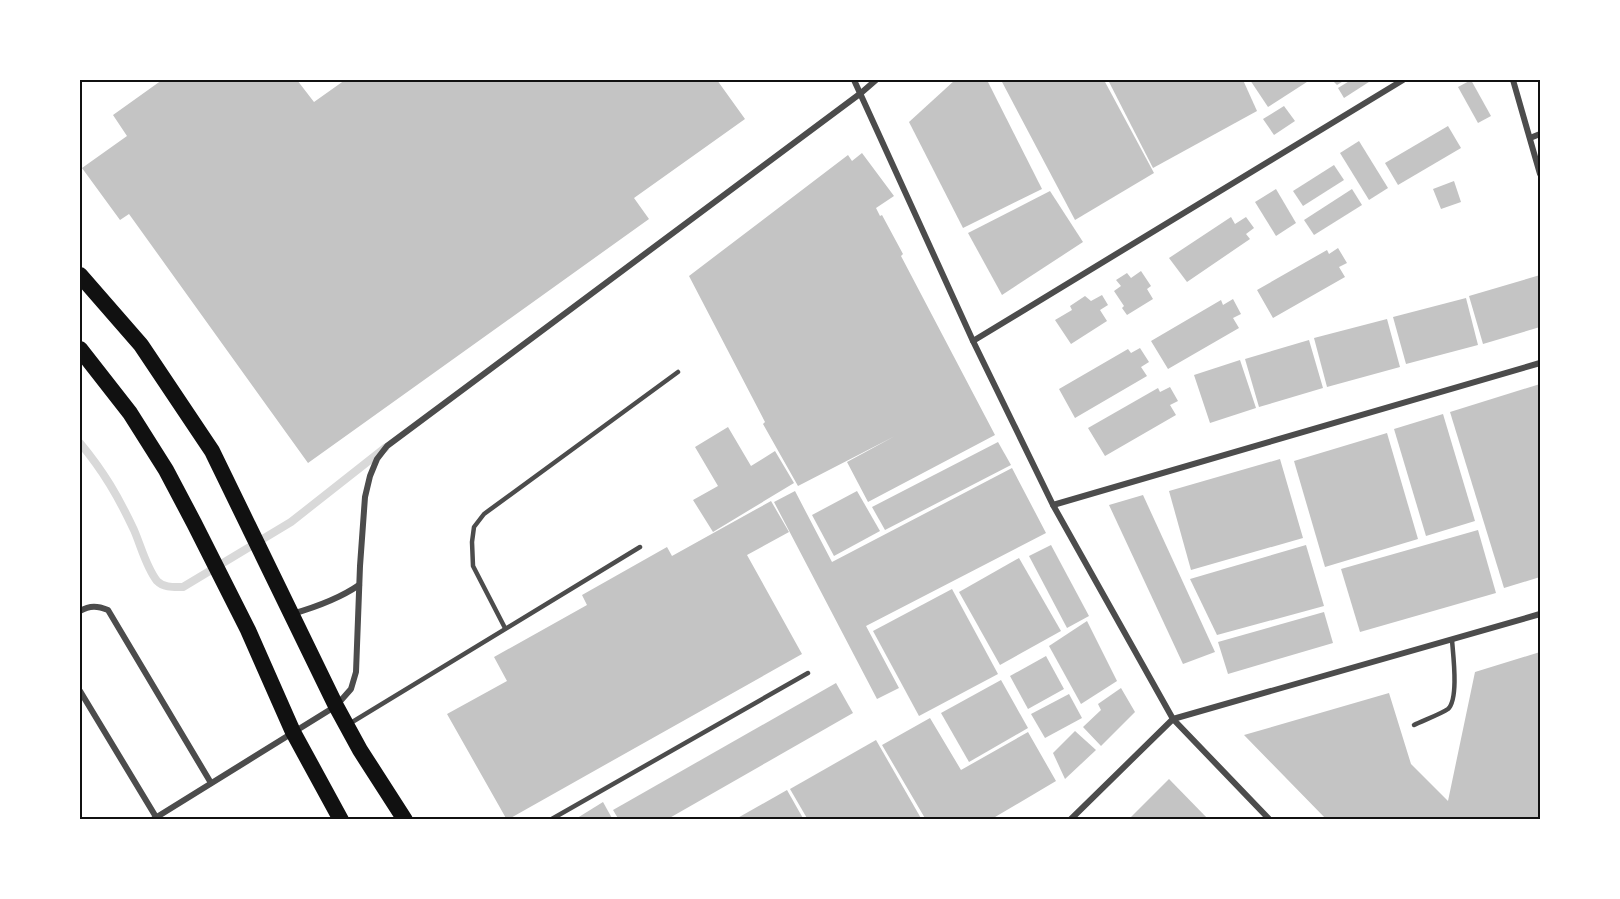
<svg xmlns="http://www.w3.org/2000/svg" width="1620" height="899" viewBox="0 0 1620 899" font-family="'IBM Plex Sans',sans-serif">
<rect width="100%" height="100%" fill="#fff"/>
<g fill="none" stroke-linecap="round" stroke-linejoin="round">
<path stroke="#d9d9d9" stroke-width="8" d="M80,443C104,472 118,496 134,530C141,546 146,567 157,581C164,588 174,587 183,587L291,522L385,448"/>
</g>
<g fill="#c4c4c4">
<polygon points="162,80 297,80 314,102 345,80 717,80 745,119 634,198 649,219 308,463 129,214 120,220 82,168 127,136 113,115"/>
<polygon points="955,80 987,80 1042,189 963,228 909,122"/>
<polygon points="1001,80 1104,80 1154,173 1075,220"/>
<polygon points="1108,80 1243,80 1257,111 1153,168"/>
<polygon points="1250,80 1310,80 1268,107"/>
<polygon points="1332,80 1345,80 1337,85"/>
<polygon points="1351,80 1372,80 1344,98 1338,88"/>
<polygon points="1471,80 1491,116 1478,123 1458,87"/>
<polygon points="1284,106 1295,121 1274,135 1263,119"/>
<polygon points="1448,126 1461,148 1398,185 1385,163"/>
<polygon points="1359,141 1388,188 1369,200 1340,153"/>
<polygon points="862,153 894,196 876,208 880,216 882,215 903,254 901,256 995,435 868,502 847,462 895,436 798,486 763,424 765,422 689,276 848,155 852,161"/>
<polygon points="1334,165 1344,180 1303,206 1293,191"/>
<polygon points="1454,181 1461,202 1441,209 1433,189"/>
<polygon points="1276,189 1296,223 1276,236 1255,202"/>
<polygon points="1352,189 1362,205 1314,235 1304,220"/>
<polygon points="1050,191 1083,242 1002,295 968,233"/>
<polygon points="1231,217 1235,224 1246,217 1254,228 1246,234 1250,239 1187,282 1169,258"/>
<polygon points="1338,248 1347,263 1339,267 1345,277 1273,318 1257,290 1327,250 1329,254"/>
<polygon points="1141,271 1151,286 1147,289 1153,299 1127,315 1122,308 1124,306 1114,291 1121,286 1116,280 1127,273 1131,278"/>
<polygon points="1540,275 1540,327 1483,344 1469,296"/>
<polygon points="1102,295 1108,305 1100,310 1107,321 1071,344 1055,320 1072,310 1070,306 1085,296 1091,301"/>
<polygon points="1466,298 1478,345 1406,364 1393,317"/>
<polygon points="1233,299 1241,314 1233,318 1239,328 1168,369 1151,341 1221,300 1223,305"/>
<polygon points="1387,319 1400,367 1327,387 1314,338"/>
<polygon points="1309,340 1323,388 1259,407 1245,359"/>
<polygon points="1140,348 1149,362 1141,367 1147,376 1075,418 1059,389 1128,349 1131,353"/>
<polygon points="1240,360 1256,408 1210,423 1194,375"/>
<polygon points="1540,384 1540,577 1504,588 1450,412"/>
<polygon points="1170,387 1178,401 1170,405 1176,415 1105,456 1088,428 1158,388 1160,392"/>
<polygon points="1443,414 1475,521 1426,536 1394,429"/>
<polygon points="728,427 751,466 775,451 794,483 713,532 693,500 718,486 695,447"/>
<polygon points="1387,433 1418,539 1325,567 1294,461"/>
<polygon points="998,442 1011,465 885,530 872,507"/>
<polygon points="1280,459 1303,538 1191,570 1169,491"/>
<polygon points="1012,468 1046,533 866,626 899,688 877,699 774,502 795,491 832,562"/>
<polygon points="857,491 880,531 834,556 812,515"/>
<polygon points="1143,495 1215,652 1183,664 1109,505"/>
<polygon points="771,501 789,532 747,555 802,654 507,820 447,714 507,681 494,657 587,605 582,595 667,547 672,556"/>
<polygon points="1478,530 1496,593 1360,632 1341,569"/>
<polygon points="1051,545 1089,616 1067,628 1029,556"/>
<polygon points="1306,545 1324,606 1217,635 1190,579"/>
<polygon points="1019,558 1061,631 1000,665 959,592"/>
<polygon points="952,589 998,674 919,716 873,631"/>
<polygon points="1324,612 1333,643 1228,674 1218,642"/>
<polygon points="1087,621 1117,681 1081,704 1049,646"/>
<polygon points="1540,652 1540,820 1327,820 1244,735 1389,693 1411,764 1448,801 1475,672"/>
<polygon points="1046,656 1064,689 1028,709 1010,676"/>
<polygon points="1001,680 1028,728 969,762 941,713"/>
<polygon points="836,683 853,713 666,820 619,820 613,810"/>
<polygon points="1121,688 1135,712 1101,746 1083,727 1101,710 1098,704"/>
<polygon points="1069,694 1082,718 1045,738 1031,714"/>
<polygon points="930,718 961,770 1028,732 1056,781 990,820 926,820 882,745"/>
<polygon points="1075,731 1096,750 1065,779 1053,753"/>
<polygon points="876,740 922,820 808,820 790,789"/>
<polygon points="1169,779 1209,820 1128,820"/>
<polygon points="787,790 804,820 734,820"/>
<polygon points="603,802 613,820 574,820"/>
</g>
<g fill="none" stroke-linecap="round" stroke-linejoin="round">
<g stroke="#4c4c4c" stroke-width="4.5">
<polyline points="505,628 473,566 472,542 474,527 484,514 678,372"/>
<polyline points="349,724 640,547"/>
<path d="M1414,725C1422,721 1441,714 1448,709C1459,699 1453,654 1452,640"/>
<polyline points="550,820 808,673"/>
</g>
<g stroke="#4c4c4c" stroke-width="6">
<polyline points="854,80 973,341 1053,505 1173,719 1270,820"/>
<polyline points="1513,80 1540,174"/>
<polyline points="1530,138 1540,134"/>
<polyline points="973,341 1403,80"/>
<polyline points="1053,505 1540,363"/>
<path d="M80,611C90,605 98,606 108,610L211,783"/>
<path d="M292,614C316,607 339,599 359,585"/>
<polyline points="80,691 156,817"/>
<polyline points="152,820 336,706 351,689 356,672 360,566 365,497 370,476 377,459 387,446 861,93 876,80"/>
<polyline points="1070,820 1173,719 1540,614"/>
</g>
<g stroke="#111" stroke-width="16">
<polyline points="80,275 141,345 212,451 336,706 360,750 405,820"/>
<polyline points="80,349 130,413 166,470 194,523 248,630 293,732 341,820"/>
</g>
</g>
<rect width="1620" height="899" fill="none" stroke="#ffffff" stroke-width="162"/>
<rect x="81" y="81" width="1458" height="737" fill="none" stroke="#111" stroke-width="2"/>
</svg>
